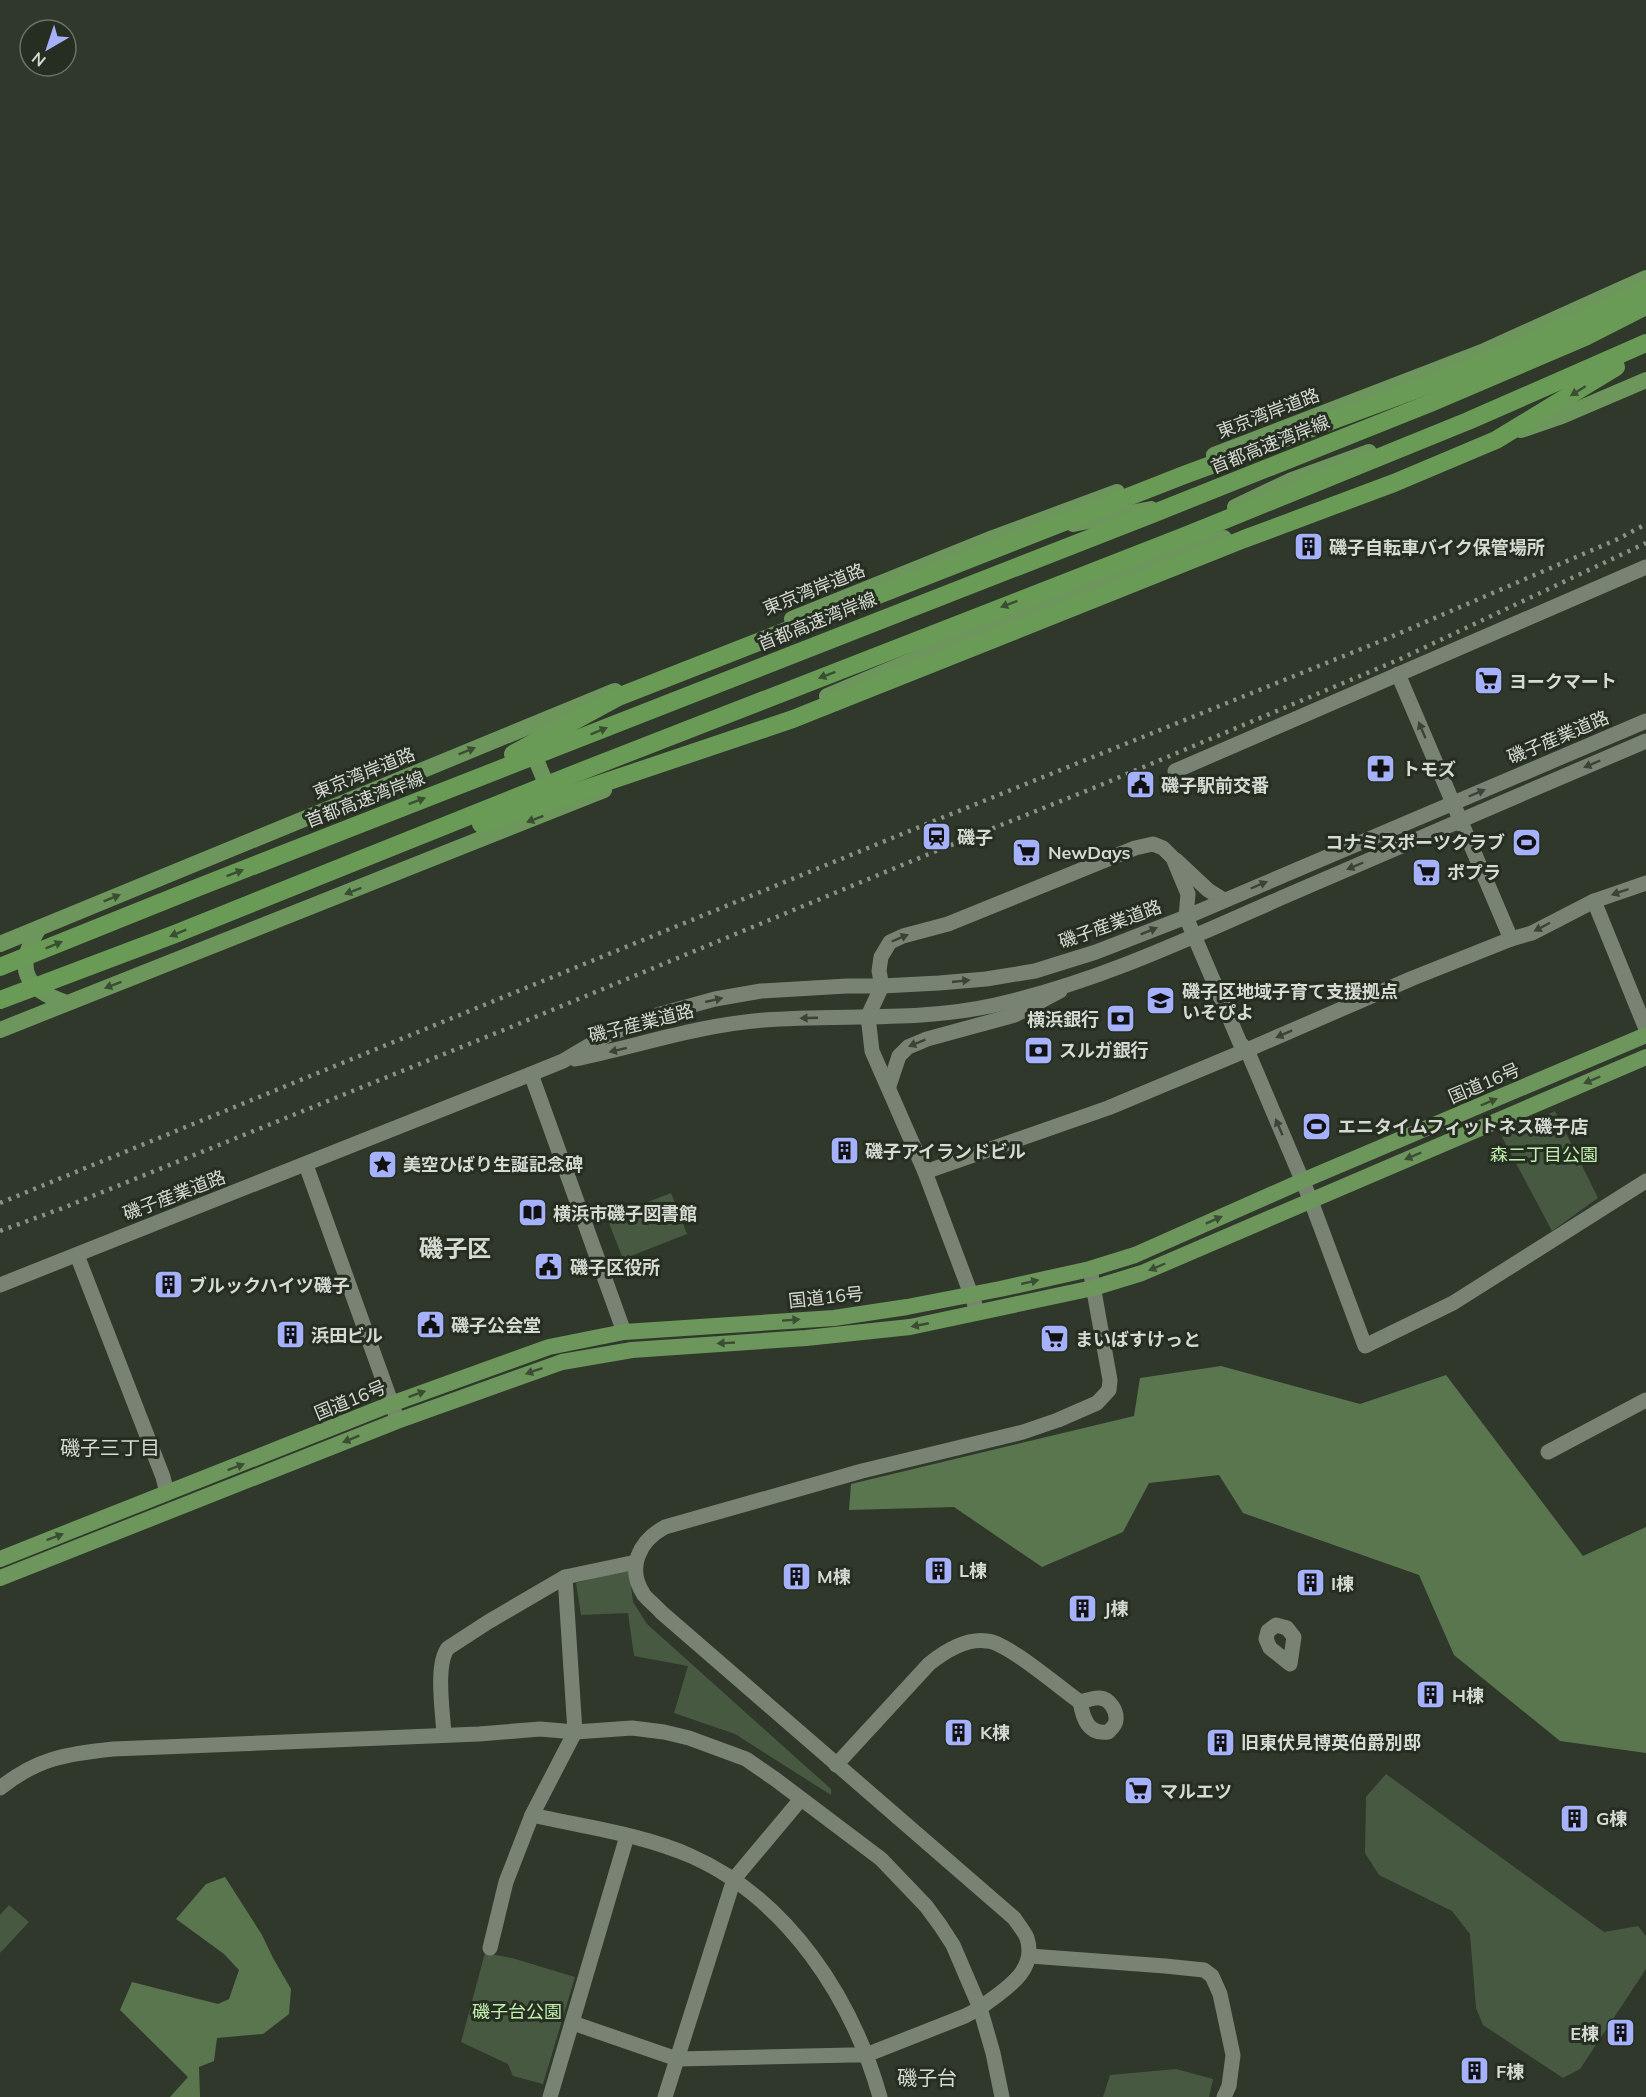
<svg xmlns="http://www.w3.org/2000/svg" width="1646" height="2097" viewBox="0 0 1646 2097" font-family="Mulish,'Noto Sans JP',sans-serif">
<rect width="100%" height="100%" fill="#2f382b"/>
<g fill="#485941">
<polygon points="1555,1111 1598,1198 1552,1231 1502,1137"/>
<polygon points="671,1193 687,1234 623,1259 607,1218"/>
<polygon points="629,1569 633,1602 647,1624 831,1789 831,1795 735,1734 674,1713 688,1666 634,1656 628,1613 581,1615 576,1583"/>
<polygon points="1386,1774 1604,1932 1638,1926 1646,1936 1646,1969 1580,2069 1563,2078 1483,2025 1476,2008 1470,1934 1452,1911 1379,1875 1365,1853 1366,1797"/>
<polygon points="9,1905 29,1922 0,1953 0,1915"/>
<polygon points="485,1953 512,1958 575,1977 543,2084 513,2076 508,2064 461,2042"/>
<polygon points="1176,2069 1213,2079 1209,2097 1103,2097 1110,2075"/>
</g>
<g fill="#5a764e">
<polygon points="1221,1366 1360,1404 1446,1375 1583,1556 1646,1527 1646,1753 1560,1741 1454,1655 1419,1575 1243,1513 1219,1475 1149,1483 1123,1532 1042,1567 954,1507 849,1510 851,1484 1134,1416 1140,1378"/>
<polygon points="225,1877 262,1935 273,1958 291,1989 289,2014 263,2034 217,2038 214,2061 199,2067 200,2097 170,2097 188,2077 120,2010 132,1982 218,2004 229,1999 239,1970 224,1954 176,1919 206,1884"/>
</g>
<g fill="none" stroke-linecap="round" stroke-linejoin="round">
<g stroke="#788374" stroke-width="15">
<polyline points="1398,674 1511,939"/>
<polyline points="1175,771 1646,567"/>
<polyline points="1176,860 1208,890 1224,900"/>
<polyline points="1594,901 1646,1029"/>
<polyline points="889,1086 899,1056 908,1047 927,1039 1015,1015 1060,991"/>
<polyline points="925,1172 1108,1108 1247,1050 1413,978 1511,939 1532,933 1594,901 1646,883"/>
<polyline points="77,1255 163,1477 167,1493"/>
<polyline points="975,1305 925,1172 872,1051 868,1016 882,986 879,971 881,957 890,942 903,936 948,924 1135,848 1153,844 1163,848 1173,858 1188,894 1186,917 1240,1043 1247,1050 1311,1201 1365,1346 1453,1303 1646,1181"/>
<polyline points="1548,1452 1646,1400"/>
<polygon points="1276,1625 1287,1628 1294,1637 1290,1664 1270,1648 1266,1639 1268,1631"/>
<path d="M444,1735C443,1714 435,1664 448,1648L488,1622L565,1577L636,1562"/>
<path d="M836,1765L929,1664C944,1652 966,1638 987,1641C1007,1642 1061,1689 1080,1702C1085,1701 1094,1697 1100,1698C1110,1699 1117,1711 1116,1720C1116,1725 1111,1729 1108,1732C1088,1735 1083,1718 1080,1702"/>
<path d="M0,1788C38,1758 66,1754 113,1749L479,1734L540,1729L575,1732L632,1728L664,1732L689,1738L746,1759L775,1779L881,1859L926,1906L940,1925L953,1945L980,2008L993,2053L1002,2097"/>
<path d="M532,1815C584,1827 641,1834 691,1856C788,1899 852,1998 880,2097"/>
<polyline points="490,1948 506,1882 532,1815 575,1732 565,1577"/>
<polyline points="1030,1956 1165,1966 1204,1970 1212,1976 1220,1994 1233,2055 1229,2086 1224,2097"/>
<polyline points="573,2023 677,2059 851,2055 866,2055 965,2016 980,2008"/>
<polyline points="550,2097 627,1836"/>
<polyline points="665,2097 734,1879 801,1799"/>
</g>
<g stroke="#788374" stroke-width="15">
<path d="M575,1059C638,1046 699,1025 764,1020C841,1014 919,1022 995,1005C1095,983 1188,939 1281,898C1403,845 1524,793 1646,741"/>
<polyline points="531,1074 624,1332"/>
<polyline points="306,1165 395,1413"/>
<polyline points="0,1285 531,1074 563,1061 607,1035 657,1015 715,999 761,991 847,986 882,986 939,983 986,979 1035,971 1096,952 1186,917 1646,721"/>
<path d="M980,2008C1003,1990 1038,1972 1027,1938C1024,1931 1018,1924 1014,1918L661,1612C656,1606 649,1601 644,1595C626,1568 639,1541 665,1527L862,1471L1023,1432L1058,1420L1097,1403L1109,1390L1110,1380L1090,1269"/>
</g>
<g stroke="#6d965c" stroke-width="16">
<polyline points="1521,430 1562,416 1646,380"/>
<polyline points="1214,455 1482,352 1646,278"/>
<polyline points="1235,507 1292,480 1369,452"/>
<polyline points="1073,524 1151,509"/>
<polyline points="792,619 993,538 1117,492"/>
<polyline points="827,696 1053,601 1224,538"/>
<polyline points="530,745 551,796"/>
<path d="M39,928C14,968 24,989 67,1003"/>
<polyline points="0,944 615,691"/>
<polyline points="0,1030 604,790"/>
<polyline points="0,1559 391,1404 549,1347 624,1332 834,1318 907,1307 1000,1289 1090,1269 1135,1255 1302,1181 1646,1035"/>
<polyline points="0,1578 397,1421 562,1362 632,1350 806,1338 910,1327 1093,1288 1142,1273 1646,1057"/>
</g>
<g stroke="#6a9b56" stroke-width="18">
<polyline points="513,754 618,697 1184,475 1423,387 1526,345 1646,290"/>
<polyline points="481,824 793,719 1244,539 1394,483 1496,440 1616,367"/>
<polyline points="0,967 199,887 1152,514 1428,404 1585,337 1646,306"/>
<polyline points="0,1000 175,934 569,776 1185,536 1468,421 1646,343"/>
</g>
<g stroke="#8b9187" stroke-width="4.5" stroke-dasharray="3 6" stroke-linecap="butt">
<polyline points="0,1203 929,823 1386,639 1618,539 1646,524"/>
<polyline points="0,1231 63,1208 511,1027 941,849 1096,787 1398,660 1646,543"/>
</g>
</g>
<defs><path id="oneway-solid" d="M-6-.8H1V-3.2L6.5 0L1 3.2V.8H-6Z" transform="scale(1.5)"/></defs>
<g fill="#3a4f31">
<use href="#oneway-solid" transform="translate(1578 391) rotate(148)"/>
<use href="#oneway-solid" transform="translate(1009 604) rotate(159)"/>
<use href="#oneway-solid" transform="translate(827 675) rotate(159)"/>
<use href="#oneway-solid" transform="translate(599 731) rotate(-22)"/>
<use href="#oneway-solid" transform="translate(417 801) rotate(-21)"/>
<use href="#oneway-solid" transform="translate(235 873) rotate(-21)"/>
<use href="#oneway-solid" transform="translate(178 933) rotate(158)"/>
<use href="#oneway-solid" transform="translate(54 945) rotate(-22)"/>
</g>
<g fill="#3a4336">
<use href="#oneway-solid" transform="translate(1422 730) rotate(-113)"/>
<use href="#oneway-solid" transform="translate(1592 764) rotate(157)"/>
<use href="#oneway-solid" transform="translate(1477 793) rotate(-23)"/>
<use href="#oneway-solid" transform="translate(1355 866) rotate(157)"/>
<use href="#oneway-solid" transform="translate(1259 885) rotate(-23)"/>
<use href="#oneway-solid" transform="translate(1620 892) rotate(161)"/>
<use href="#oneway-solid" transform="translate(1542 927) rotate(152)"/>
<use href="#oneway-solid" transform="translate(1149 931) rotate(-22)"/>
<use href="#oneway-solid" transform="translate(900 938) rotate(-23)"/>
<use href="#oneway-solid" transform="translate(961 981) rotate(-6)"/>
<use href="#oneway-solid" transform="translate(714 1000) rotate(-13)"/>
<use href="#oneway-solid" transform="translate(809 1018) rotate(178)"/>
<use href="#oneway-solid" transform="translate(1284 1034) rotate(156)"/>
<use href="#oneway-solid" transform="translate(917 1043) rotate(158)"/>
<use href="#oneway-solid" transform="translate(618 1050) rotate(166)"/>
<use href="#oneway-solid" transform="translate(1279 1127) rotate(-113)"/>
</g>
<g fill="#3b4d33">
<use href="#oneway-solid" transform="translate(467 751) rotate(-22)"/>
<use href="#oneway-solid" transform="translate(535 819) rotate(159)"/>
<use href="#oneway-solid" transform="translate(353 891) rotate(159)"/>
<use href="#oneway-solid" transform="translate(112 898) rotate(-22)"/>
<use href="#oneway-solid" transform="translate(113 985) rotate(159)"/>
<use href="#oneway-solid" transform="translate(1592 1080) rotate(157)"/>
<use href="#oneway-solid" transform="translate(1489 1102) rotate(-23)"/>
<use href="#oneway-solid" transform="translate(1413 1156) rotate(157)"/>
<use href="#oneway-solid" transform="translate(1214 1220) rotate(-24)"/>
<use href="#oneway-solid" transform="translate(1157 1267) rotate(157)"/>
<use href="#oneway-solid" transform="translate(1030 1282) rotate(-13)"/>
<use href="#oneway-solid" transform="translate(791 1320) rotate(-4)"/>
<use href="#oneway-solid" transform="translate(920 1325) rotate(169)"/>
<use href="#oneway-solid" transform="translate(726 1343) rotate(177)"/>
<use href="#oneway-solid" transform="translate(534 1371) rotate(161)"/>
<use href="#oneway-solid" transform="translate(417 1394) rotate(-20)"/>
<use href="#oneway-solid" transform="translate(351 1439) rotate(158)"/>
<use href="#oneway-solid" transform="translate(236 1467) rotate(-21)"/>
<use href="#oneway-solid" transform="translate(55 1537) rotate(-21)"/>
</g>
<defs>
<symbol id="building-square" viewBox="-11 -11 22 22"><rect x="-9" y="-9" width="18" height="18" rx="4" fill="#a6b1fc" stroke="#252e21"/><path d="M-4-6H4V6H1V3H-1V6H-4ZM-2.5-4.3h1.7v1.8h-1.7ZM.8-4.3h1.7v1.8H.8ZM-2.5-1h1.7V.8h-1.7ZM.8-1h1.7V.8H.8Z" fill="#111"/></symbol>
<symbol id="supermarket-square" viewBox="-11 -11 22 22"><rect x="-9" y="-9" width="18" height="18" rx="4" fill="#a6b1fc" stroke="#252e21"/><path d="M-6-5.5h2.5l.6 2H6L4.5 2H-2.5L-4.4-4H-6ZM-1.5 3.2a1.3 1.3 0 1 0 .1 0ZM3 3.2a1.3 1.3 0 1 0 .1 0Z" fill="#111"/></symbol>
<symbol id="pharmacy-square" viewBox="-11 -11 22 22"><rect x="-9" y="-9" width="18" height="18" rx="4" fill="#a6b1fc" stroke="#252e21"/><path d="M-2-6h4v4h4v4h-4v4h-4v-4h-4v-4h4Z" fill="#111"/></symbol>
<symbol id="civic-square" viewBox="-11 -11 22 22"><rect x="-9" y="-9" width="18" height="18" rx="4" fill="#a6b1fc" stroke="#252e21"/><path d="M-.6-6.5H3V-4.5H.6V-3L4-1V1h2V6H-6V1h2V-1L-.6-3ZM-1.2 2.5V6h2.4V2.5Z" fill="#111"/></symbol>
<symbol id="station-square" viewBox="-11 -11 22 22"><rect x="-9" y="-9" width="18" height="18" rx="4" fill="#a6b1fc" stroke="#252e21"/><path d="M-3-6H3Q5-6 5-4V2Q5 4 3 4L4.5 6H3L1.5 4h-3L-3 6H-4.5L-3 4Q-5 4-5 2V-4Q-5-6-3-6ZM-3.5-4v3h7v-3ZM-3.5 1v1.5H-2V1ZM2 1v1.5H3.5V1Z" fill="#111"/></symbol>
<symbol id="stadium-square" viewBox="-11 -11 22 22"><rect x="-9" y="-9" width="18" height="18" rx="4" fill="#a6b1fc" stroke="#252e21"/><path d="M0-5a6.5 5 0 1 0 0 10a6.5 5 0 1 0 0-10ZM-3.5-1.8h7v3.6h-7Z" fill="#111"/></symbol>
<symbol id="school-square" viewBox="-11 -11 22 22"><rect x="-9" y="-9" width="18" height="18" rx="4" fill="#a6b1fc" stroke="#252e21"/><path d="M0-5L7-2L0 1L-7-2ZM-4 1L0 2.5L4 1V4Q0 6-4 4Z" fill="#111"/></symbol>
<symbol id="bank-square" viewBox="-11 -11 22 22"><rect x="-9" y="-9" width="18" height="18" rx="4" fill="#a6b1fc" stroke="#252e21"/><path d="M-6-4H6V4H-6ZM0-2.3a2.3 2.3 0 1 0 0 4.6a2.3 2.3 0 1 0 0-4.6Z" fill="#111"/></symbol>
<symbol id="sight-square" viewBox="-11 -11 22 22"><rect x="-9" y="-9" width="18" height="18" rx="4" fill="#a6b1fc" stroke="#252e21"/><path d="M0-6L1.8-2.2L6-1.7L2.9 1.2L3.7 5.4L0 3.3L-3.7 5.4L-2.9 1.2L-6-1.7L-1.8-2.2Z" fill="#111"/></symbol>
<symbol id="library-square" viewBox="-11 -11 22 22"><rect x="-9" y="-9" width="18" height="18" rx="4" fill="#a6b1fc" stroke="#252e21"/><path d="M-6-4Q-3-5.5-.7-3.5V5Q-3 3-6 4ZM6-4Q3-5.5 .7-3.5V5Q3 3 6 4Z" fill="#111"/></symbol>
</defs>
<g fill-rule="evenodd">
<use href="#building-square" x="1292" y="530" width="33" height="33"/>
<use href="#supermarket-square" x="1472" y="664" width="33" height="33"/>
<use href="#pharmacy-square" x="1364" y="752" width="33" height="33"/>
<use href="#civic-square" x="1124" y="768" width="33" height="33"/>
<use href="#station-square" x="920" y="820" width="33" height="33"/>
<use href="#stadium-square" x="1510" y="826" width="33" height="33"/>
<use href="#supermarket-square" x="1010" y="836" width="33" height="33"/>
<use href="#supermarket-square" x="1410" y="856" width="33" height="33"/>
<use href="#school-square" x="1144" y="984" width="33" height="33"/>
<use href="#bank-square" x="1104" y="1002" width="33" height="33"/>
<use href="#bank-square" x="1022" y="1034" width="33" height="33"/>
<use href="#stadium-square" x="1300" y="1110" width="33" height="33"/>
<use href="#building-square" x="828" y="1134" width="33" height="33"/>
<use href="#sight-square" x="366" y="1148" width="33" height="33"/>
<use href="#library-square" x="516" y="1196" width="33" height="33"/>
<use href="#civic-square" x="532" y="1250" width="33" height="33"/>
<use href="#building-square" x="152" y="1268" width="33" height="33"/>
<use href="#civic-square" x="414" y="1308" width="33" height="33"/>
<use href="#building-square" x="274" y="1318" width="33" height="33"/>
<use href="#supermarket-square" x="1038" y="1322" width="33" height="33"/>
<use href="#building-square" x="922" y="1554" width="33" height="33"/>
<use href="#building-square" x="780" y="1560" width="33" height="33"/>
<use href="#building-square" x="1294" y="1566" width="33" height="33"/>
<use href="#building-square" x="1066" y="1592" width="33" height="33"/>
<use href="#building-square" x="1414" y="1678" width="33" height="33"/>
<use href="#building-square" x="942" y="1716" width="33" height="33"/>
<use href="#building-square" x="1204" y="1726" width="33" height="33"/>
<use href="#supermarket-square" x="1122" y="1774" width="33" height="33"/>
<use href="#building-square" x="1558" y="1802" width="33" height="33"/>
<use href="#building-square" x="1604" y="2016" width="33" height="33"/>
<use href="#building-square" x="1458" y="2054" width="33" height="33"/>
</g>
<g text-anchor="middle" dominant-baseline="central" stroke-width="6" stroke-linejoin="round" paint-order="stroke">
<g font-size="18" fill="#d5dad2" stroke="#252e21">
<text transform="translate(1268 413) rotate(-21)">東京湾岸道路</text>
<text transform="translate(1270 444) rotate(-22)">首都高速湾岸線</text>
<text transform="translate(814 589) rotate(-22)">東京湾岸道路</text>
<text transform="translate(817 621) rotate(-22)">首都高速湾岸線</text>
<text transform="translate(1558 737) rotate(-23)">磯子産業道路</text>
<text transform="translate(364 773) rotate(-22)">東京湾岸道路</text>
<text transform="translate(365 799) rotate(-21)">首都高速湾岸線</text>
<text transform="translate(1110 924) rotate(-20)">磯子産業道路</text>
<text transform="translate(641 1023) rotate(-14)">磯子産業道路</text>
<text transform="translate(1484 1083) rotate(-23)">国道16号</text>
<text transform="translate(174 1195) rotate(-21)">磯子産業道路</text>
<text transform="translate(826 1297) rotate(-6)">国道16号</text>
<text transform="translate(350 1400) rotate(-22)">国道16号</text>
</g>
<g font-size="18" font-weight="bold" fill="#d5dad2" stroke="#252e21" text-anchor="start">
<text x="1329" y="547">磯子自転車バイク保管場所</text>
<text x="1509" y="681">ヨークマート</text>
<text x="1402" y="769">トモズ</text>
<text x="1161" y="785">磯子駅前交番</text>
<text x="957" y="837">磯子</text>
<text x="1505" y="842" text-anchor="end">コナミスポーツクラブ</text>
<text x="1048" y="852">NewDays</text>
<text x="1447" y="872">ポプラ</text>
<text x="1182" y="991">磯子区地域子育て支援拠点<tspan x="1182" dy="21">いそぴよ</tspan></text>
<text x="1099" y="1019" text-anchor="end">横浜銀行</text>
<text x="1059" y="1050">スルガ銀行</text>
<text x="1338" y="1126">エニタイムフィットネス磯子店</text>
<text x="865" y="1151">磯子アイランドビル</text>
<text x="403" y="1164">美空ひばり生誕記念碑</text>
<text x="553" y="1213">横浜市磯子図書館</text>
<text x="570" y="1267">磯子区役所</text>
<text x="189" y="1285">ブルックハイツ磯子</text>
<text x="451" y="1325">磯子公会堂</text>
<text x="311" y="1335">浜田ビル</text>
<text x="1075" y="1339">まいばすけっと</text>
<text x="959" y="1570">L棟</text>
<text x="817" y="1576">M棟</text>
<text x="1331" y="1583">I棟</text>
<text x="1104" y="1608">J棟</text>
<text x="1452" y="1695">H棟</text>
<text x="980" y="1732">K棟</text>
<text x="1241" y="1742">旧東伏見博英伯爵別邸</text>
<text x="1160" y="1791">マルエツ</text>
<text x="1596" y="1818">G棟</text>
<text x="1599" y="2033" text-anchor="end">E棟</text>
<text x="1496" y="2071">F棟</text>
</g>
<g font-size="18" fill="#c1f0af" stroke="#252e21">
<text x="1544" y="1154">森二丁目公園</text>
<text x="517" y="2011">磯子台公園</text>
</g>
<g font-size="20" fill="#d5dad2" stroke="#252e21">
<text x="110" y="1447">磯子三丁目</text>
<text x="927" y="2077">磯子台</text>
</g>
<g font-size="24" font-weight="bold" fill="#d5dad2" stroke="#252e21">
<text x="455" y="1248">磯子区</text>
</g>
</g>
<g transform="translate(48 48) rotate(219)"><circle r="28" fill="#252e21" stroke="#6b7368" stroke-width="1.5"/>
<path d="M0-4.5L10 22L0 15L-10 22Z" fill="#a6b1fc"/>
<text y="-9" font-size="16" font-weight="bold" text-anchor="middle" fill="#d5dad2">N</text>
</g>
</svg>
